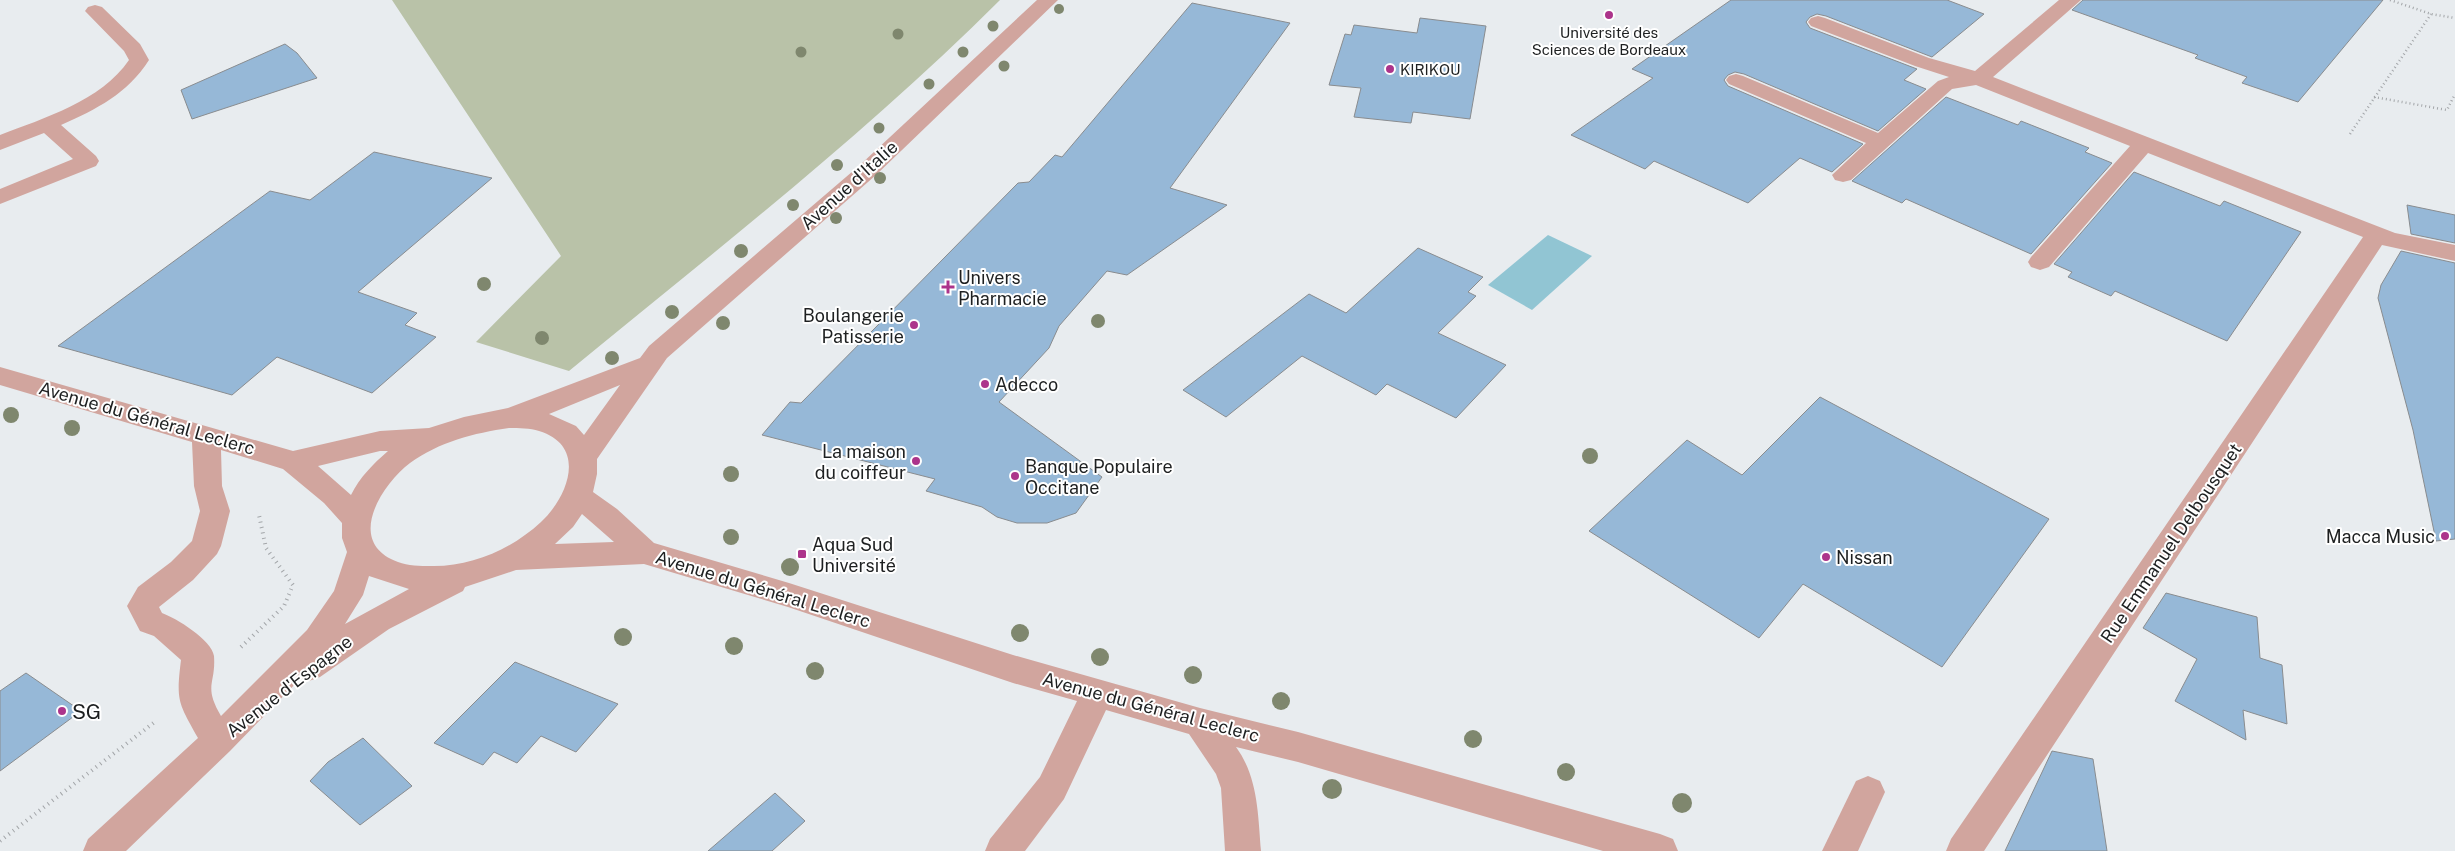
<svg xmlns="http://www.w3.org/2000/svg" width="2455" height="851" viewBox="0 0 2455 851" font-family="'Public Sans',sans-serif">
<rect width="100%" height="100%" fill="#e8ecef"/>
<path fill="#b9c2a8" d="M392,0H1000C866,134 715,251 569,371L476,342L561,256Z"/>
<polygon fill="#91c5d3" points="1548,235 1592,256 1532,310 1488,285"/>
<g fill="#96b8d7" stroke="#898c8f">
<polygon points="1731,0 1947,0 1984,14 1932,57 1826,16 1817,14 1810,17 1806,22 1810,28 1917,69 1904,80 1926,89 1878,131 1744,74 1735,72 1728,75 1724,80 1728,86 1863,144 1832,172 1800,158 1748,203 1654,161 1645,169 1571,135 1653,78 1632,69"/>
<polygon points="2083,0 2383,0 2298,102 2242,83 2247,77 2195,58 2198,55 2072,10"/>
<polygon points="1192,3 1290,23 1170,188 1227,205 1127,275 1107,271 1059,326 1049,348 999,402 1102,477 1076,513 1047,523 1017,523 997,517 982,507 926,491 935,479 762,435 790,402 801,403 1018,183 1029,182 1055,155 1062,157"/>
<polygon points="1420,18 1486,26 1470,119 1413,112 1411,123 1354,117 1361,88 1329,85 1345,34 1351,35 1354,25 1417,33"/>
<polygon points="285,44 297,53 317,78 192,119 181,90"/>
<polygon points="1946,97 2018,125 2021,121 2089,148 2085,152 2112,163 2031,254 1906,199 1902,203 1852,181"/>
<polygon points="374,152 492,178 358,292 417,313 405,325 436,337 372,393 277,357 232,395 58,346 270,191 310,200"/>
<polygon points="2134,172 2220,206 2224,201 2301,232 2227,341 2115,291 2111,296 2068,277 2072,272 2054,264"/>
<polygon points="2407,205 2455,215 2455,243 2411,234"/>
<polygon points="1418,248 1483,277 1468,292 1476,296 1438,333 1506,365 1456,418 1387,384 1376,395 1302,356 1226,417 1183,390 1309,294 1346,313"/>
<polygon points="2401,251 2455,263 2455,539 2436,541 2413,430 2378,298 2381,285"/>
<polygon points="1820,397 2049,519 1942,667 1803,584 1759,638 1589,531 1687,440 1742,475"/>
<polygon points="2166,593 2257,617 2260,658 2282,665 2287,724 2243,710 2246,740 2175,701 2197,659 2143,628"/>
<polygon points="515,662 618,704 576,752 541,736 517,763 494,752 483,765 434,743"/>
<polygon points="26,673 81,711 0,771 0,691"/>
<polygon points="363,738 412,786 360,825 310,781 328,762"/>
<polygon points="2052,751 2093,759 2107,851 2005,851"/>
<polygon points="775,793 805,821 772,851 708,851"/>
</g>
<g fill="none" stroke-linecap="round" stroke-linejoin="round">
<g stroke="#a3a6a9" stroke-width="2.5" stroke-dasharray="1 3" stroke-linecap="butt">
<polyline points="2390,0 2431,14 2455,18"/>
<polyline points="2374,97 2447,110 2455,94"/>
<polyline points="2350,134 2431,14"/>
</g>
<g stroke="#a3a6a9" stroke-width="4" stroke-dasharray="1 4.5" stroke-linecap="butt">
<polyline points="241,647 284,606 293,585 266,548 259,515"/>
<polyline points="0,841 156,721"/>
</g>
<g fill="#d1a59e" fill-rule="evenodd">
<path d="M1037,0H1058L876,175L667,358L597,459V474L593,492L617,509L654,543L789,583L1013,655L1200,708L1298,732L1660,834L1673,839L1678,851H1603L1298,762L1236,747C1258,777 1258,814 1261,851H1225L1221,788L1216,774L1189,734L1106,710L1064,799L1025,851H985L990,839L1040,777L1077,701L1013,683L788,607L644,564L516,570L465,587L463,591L389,629L320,677L309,681L301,678L230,751L126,851H83L88,839L198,738C178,702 176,701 181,660L154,636L140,631L127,606L138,587L171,562L192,541L200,511L194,486L192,442L0,385V367L293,451L380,431L429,428L464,417L508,408L640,358L649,346L860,165ZM620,385L584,435L576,426L549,414ZM509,428C519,428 530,428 539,431C588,446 568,497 541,522C512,549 471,567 431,566C420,566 408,566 398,562C345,543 380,486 410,463C439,442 474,433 509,428ZM221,450L283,469L324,503L342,523V538L347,552L334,591L307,630L221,716C203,685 216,685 214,656C212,640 176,618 162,613L159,607L193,580L217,554L221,546L230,511L222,486ZM380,451H388C373,464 360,477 351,495L318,466ZM582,514L614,542L555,544L573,527ZM369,576L409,589L345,624L363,595Z"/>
<polygon points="2059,0 2081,0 1993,77 2395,233 2455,245 2455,261 2382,245 1984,851 1946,851 1951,839 2363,237 2148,153 2049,267 2040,270 2031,267 2028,262 2031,257 2130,146 1976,85 1952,89 1851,180 1843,182 1835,180 1832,175 1866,143 1729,84 1726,80 1729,76 1736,74 1743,76 1878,133 1938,81 1949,77 1915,66 1811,26 1808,22 1811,18 1818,16 1825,18 1929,58 1975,71"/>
<path d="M95,5L102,7L140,44L149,60C127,94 97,109 61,125L96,156L99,161L96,166L0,204V189L73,159L44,133L0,150V135C44,118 101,101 129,60L124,51L85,11L88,7Z"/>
<polygon points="1868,776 1880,781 1885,792 1858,851 1822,851 1856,781"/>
</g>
</g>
<g fill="#7f876e">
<circle cx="1059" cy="9" r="5"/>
<circle cx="993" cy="26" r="5.5"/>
<circle cx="898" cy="34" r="5.5"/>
<circle cx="801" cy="52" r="5.5"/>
<circle cx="963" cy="52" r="5.5"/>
<circle cx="1004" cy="66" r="5.5"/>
<circle cx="929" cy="84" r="5.5"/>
<circle cx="879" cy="128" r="5.5"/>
<circle cx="837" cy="165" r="6"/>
<circle cx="880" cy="178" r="6"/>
<circle cx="793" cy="205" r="6"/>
<circle cx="836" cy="218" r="6"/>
<circle cx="741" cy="251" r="7"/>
<circle cx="484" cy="284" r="7"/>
<circle cx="672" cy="312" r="7"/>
<circle cx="1098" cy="321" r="7"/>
<circle cx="723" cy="323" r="7"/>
<circle cx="542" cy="338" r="7"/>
<circle cx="612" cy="358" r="7"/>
<circle cx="11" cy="415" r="8"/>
<circle cx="72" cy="428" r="8"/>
<circle cx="1590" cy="456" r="8"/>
<circle cx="731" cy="474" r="8"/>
<circle cx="731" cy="537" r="8"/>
<circle cx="790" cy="567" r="9"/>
<circle cx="1020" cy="633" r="9"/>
<circle cx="623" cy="637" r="9"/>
<circle cx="734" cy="646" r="9"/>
<circle cx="1100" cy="657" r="9"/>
<circle cx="815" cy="671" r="9"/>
<circle cx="1193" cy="675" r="9"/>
<circle cx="1281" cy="701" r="9"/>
<circle cx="1473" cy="739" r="9"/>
<circle cx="1566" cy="772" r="9"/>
<circle cx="1332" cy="789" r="10"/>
<circle cx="1682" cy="803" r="10"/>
</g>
<g fill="#ac348b" stroke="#fff" stroke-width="2">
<circle cx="1609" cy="15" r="5"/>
<circle cx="1390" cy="69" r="5"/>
<path d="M945.5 279.5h5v5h5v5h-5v5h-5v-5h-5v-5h5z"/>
<circle cx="914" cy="325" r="5"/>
<circle cx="985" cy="384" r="5"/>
<circle cx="916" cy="461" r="5"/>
<circle cx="1015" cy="476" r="5"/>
<circle cx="2445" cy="536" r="5"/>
<rect x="797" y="549" width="10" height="10" rx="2.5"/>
<circle cx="1826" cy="557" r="5"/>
<circle cx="62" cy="711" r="5"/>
</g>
<g text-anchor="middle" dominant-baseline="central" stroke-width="4" stroke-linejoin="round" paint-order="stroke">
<g font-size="15" fill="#1e2021" stroke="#fff">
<text x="1609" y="32">Université des<tspan x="1609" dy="17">Sciences de Bordeaux</tspan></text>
<text x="1400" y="69" text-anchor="start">KIRIKOU</text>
</g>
<g font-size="18" fill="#1e2021" stroke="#fff">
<text transform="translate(849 185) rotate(-42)">Avenue d'Italie</text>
<text transform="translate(147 418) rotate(16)">Avenue du Général Leclerc</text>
<text transform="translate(2171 543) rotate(-56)">Rue Emmanuel Delbousquet</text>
<text transform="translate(763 589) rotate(17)">Avenue du Général Leclerc</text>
<text transform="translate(289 686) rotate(-38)">Avenue d'Espagne</text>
<text transform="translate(1151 707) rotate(15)">Avenue du Général Leclerc</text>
</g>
<g font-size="18" fill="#1e2021" stroke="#fff" text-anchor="start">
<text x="958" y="277">Univers<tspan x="958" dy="21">Pharmacie</tspan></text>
<text x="904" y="315" text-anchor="end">Boulangerie<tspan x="904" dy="21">Patisserie</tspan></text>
<text x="995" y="384">Adecco</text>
<text x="906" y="451" text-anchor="end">La maison<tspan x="906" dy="21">du coiffeur</tspan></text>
<text x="1025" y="466">Banque Populaire<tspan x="1025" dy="21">Occitane</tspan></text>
<text x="2435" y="536" text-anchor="end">Macca Music</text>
<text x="812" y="544">Aqua Sud<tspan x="812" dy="21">Université</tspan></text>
<text x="1836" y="557">Nissan</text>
</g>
<g font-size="21" fill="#1e2021" stroke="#fff" text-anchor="start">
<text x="72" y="711">SG</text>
</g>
</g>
</svg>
